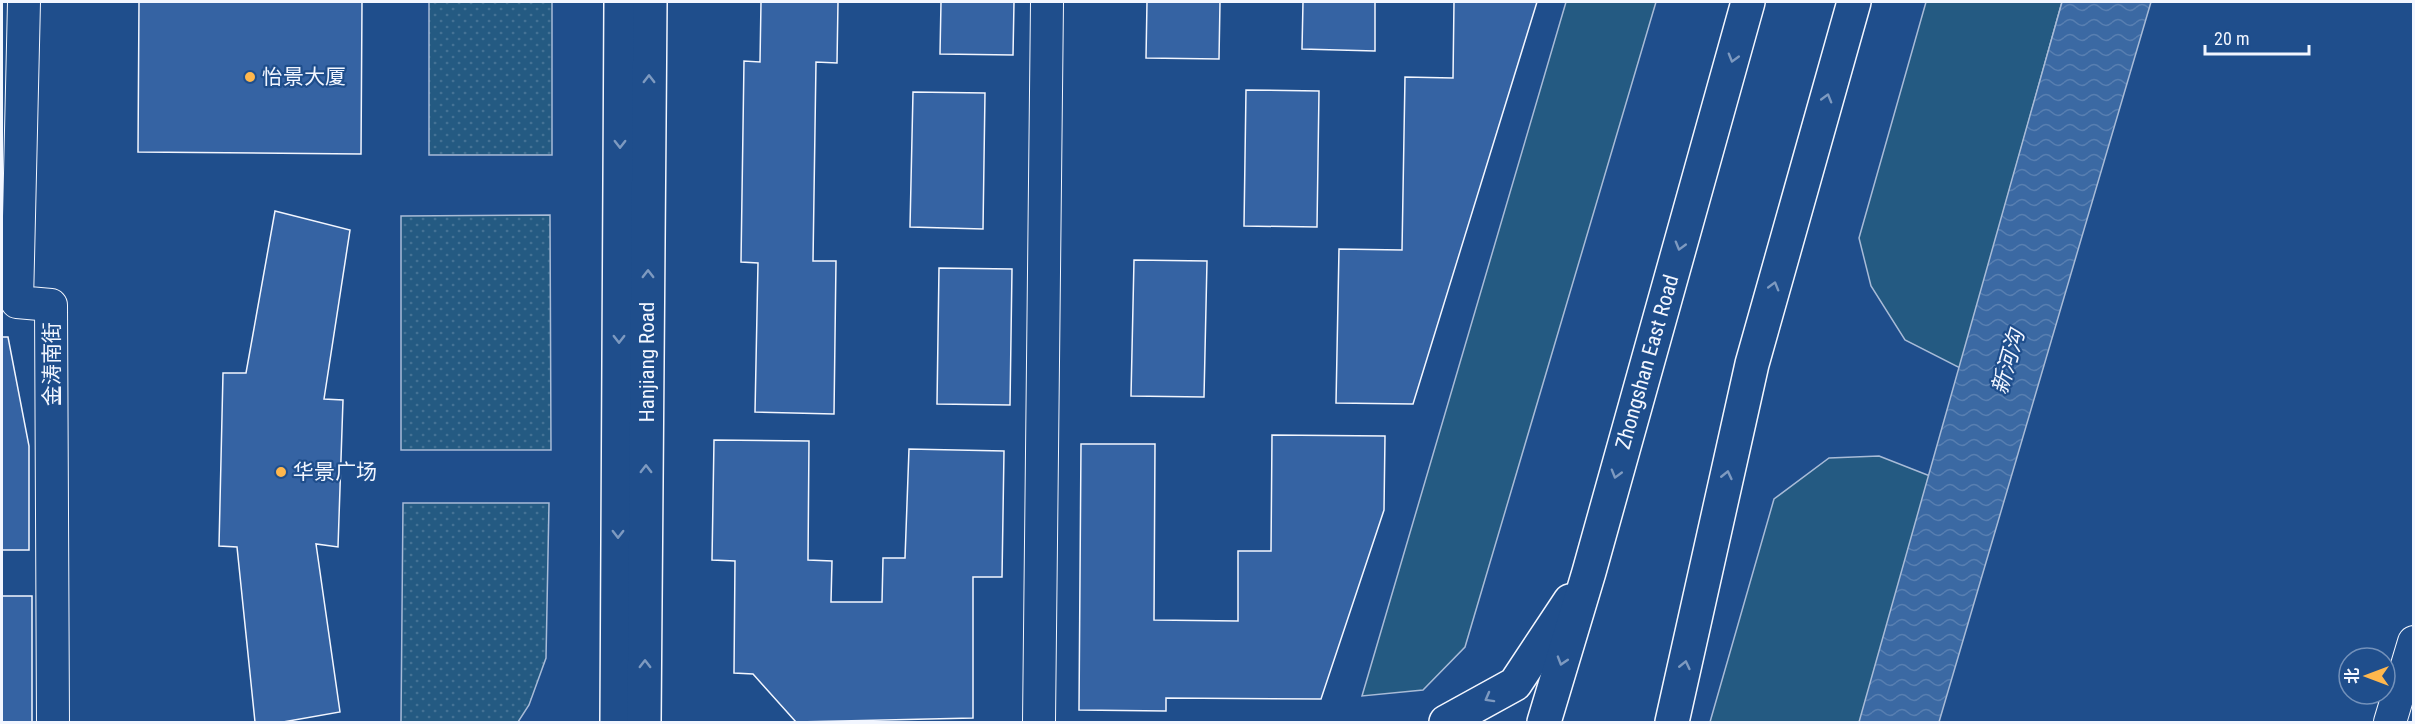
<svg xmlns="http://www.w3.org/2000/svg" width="2415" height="724" viewBox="0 0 2415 724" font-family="'Roboto Condensed','Noto Sans SC',sans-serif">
<defs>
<pattern id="grass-dots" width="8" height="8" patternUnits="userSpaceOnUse" patternTransform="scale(1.5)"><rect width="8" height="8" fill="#245a82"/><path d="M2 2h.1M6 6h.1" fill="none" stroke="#447295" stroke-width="1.8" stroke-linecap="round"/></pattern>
<pattern id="water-waves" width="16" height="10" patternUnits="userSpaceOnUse" patternTransform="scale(1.5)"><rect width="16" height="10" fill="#3b69a3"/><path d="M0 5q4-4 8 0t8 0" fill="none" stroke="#587fb1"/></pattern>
</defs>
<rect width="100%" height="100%" fill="#1f4e8c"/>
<g fill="url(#grass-dots)" stroke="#a8bbd7" stroke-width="1.5">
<rect x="429" y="2" width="123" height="153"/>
<polygon points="550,215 551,450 401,450 401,216"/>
<polygon points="403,503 549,503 546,658 529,705 518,722 401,722"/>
</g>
<g fill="#245a82" stroke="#a8bbd7" stroke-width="1.5">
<polygon points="1566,2 1656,2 1465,647 1423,690 1362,696"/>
<polygon points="1926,2 2062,2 1960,368 1905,340 1871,286 1859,238"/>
<polygon points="1879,456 1930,476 1860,722 1710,722 1774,499 1829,458"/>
</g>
<polygon fill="url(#water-waves)" stroke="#a8bbd7" stroke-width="1.5" points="2062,2 2151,2 1939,722 1859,722"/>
<g fill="#3563a3" stroke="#f2f6ff" stroke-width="1.5">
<polygon points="139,2 362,2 361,154 138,152"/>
<polygon points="761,2 838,2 837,63 816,62 813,261 836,261 834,414 755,412 758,263 741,262 744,61 760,62"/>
<polygon points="941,2 1014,2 1013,55 940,54"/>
<polygon points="1147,2 1220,2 1219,59 1146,58"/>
<polygon points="1303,2 1375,2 1375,51 1302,49"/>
<polygon points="1454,2 1537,2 1413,404 1336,403 1339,249 1402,250 1405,77 1453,78"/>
<polygon points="1246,90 1319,91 1317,227 1244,226"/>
<polygon points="913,92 985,93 983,229 910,227"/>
<polygon points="275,211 350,230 324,399 343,400 338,547 316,544 340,712 283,722 255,722 237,547 219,546 223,373 246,373"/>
<polygon points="1134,260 1207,261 1204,397 1131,396"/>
<polygon points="939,268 1012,269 1010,405 937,404"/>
<polygon points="2,337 8,337 29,446 29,550 2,550"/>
<polygon points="1272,435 1385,436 1384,510 1321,699 1166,698 1166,711 1079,710 1081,444 1155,444 1154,620 1238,621 1238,551 1271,551"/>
<polygon points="714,440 809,441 808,560 832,561 831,602 882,602 883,558 905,558 909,449 1004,451 1002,577 973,577 973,718 796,722 753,674 734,673 735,561 712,560"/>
<rect x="2" y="596" width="30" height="126"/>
</g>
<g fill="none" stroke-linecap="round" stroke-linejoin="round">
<defs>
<g id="minor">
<polyline points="24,2 17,302 51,305 53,722"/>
<polyline points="1039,722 1047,2"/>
<polyline points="2390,722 2414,642"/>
</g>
<g id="tertiary">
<polyline points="617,722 621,2"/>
<polyline points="644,722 650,2"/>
</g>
<g id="primary">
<polyline points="1446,722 1515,684 1570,601"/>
<polyline points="1544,722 1589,572 1748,2"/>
<polyline points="1672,722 1752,364 1854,2"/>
</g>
</defs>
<use href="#minor" stroke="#f2f6ff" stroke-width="34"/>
<use href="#tertiary" stroke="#f2f6ff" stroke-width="36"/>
<use href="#primary" stroke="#f2f6ff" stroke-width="36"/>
<use href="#minor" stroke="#1f4e8c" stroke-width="32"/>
<use href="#tertiary" stroke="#1f4e8c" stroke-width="33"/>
<use href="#primary" stroke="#1f4e8c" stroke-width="33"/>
</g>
<defs><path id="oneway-chevron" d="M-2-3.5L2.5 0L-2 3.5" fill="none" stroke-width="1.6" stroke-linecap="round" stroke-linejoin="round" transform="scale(1.5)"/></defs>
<g stroke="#7e9ac0">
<use href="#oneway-chevron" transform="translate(1733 58) rotate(106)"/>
<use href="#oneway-chevron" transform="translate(649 79) rotate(-90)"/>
<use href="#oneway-chevron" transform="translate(1827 98) rotate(-74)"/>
<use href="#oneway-chevron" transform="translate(620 144) rotate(90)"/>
<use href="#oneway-chevron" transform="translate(1680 246) rotate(106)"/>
<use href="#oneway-chevron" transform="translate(648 274) rotate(-90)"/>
<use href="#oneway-chevron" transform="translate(1774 286) rotate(-74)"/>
<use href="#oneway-chevron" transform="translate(619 339) rotate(90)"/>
<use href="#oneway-chevron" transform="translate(646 469) rotate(-90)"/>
<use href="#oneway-chevron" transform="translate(1616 474) rotate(106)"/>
<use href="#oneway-chevron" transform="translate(1727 475) rotate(-77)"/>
<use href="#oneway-chevron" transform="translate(618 534) rotate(90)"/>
<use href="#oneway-chevron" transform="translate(1562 661) rotate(107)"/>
<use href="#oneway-chevron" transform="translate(645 664) rotate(-90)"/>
<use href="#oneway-chevron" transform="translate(1685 665) rotate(-77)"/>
<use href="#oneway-chevron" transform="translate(1489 698) rotate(151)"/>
</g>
<g fill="#ffb74d" stroke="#1f4e8c" stroke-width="2">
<circle cx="250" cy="77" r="6"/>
<circle cx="281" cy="472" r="6"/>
</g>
<g text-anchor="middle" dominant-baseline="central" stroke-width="4.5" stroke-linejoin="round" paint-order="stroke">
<g font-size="21" fill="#f2f6ff" stroke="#1f4e8c" text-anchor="start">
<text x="262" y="77">怡景大厦</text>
<text x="293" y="472">华景广场</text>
</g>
<g font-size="21" fill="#f2f6ff" stroke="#1f4e8c">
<text transform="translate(647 362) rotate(-90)">Hanjiang Road</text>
<text transform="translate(1647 362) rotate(-74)">Zhongshan East Road</text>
<text transform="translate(52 364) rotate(-90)">金涛南街</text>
</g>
<g font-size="22" font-style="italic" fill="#f2f6ff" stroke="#1f4e8c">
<text transform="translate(2008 362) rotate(-74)">新河沟</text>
</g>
</g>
<rect width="2415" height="724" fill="none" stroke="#f2f6ff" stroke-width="6"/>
<g transform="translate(2367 676) rotate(270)"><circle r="28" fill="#1f4e8c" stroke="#7391ba" stroke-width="1.5"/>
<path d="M0-4.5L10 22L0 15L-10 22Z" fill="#ffb74d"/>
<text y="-9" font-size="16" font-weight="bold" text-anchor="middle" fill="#f2f6ff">北</text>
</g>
<path d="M2205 45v9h104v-9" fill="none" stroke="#f2f6ff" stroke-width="3"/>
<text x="2214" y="45" font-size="18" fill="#f2f6ff" stroke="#1f4e8c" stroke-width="4.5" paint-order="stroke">20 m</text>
</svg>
